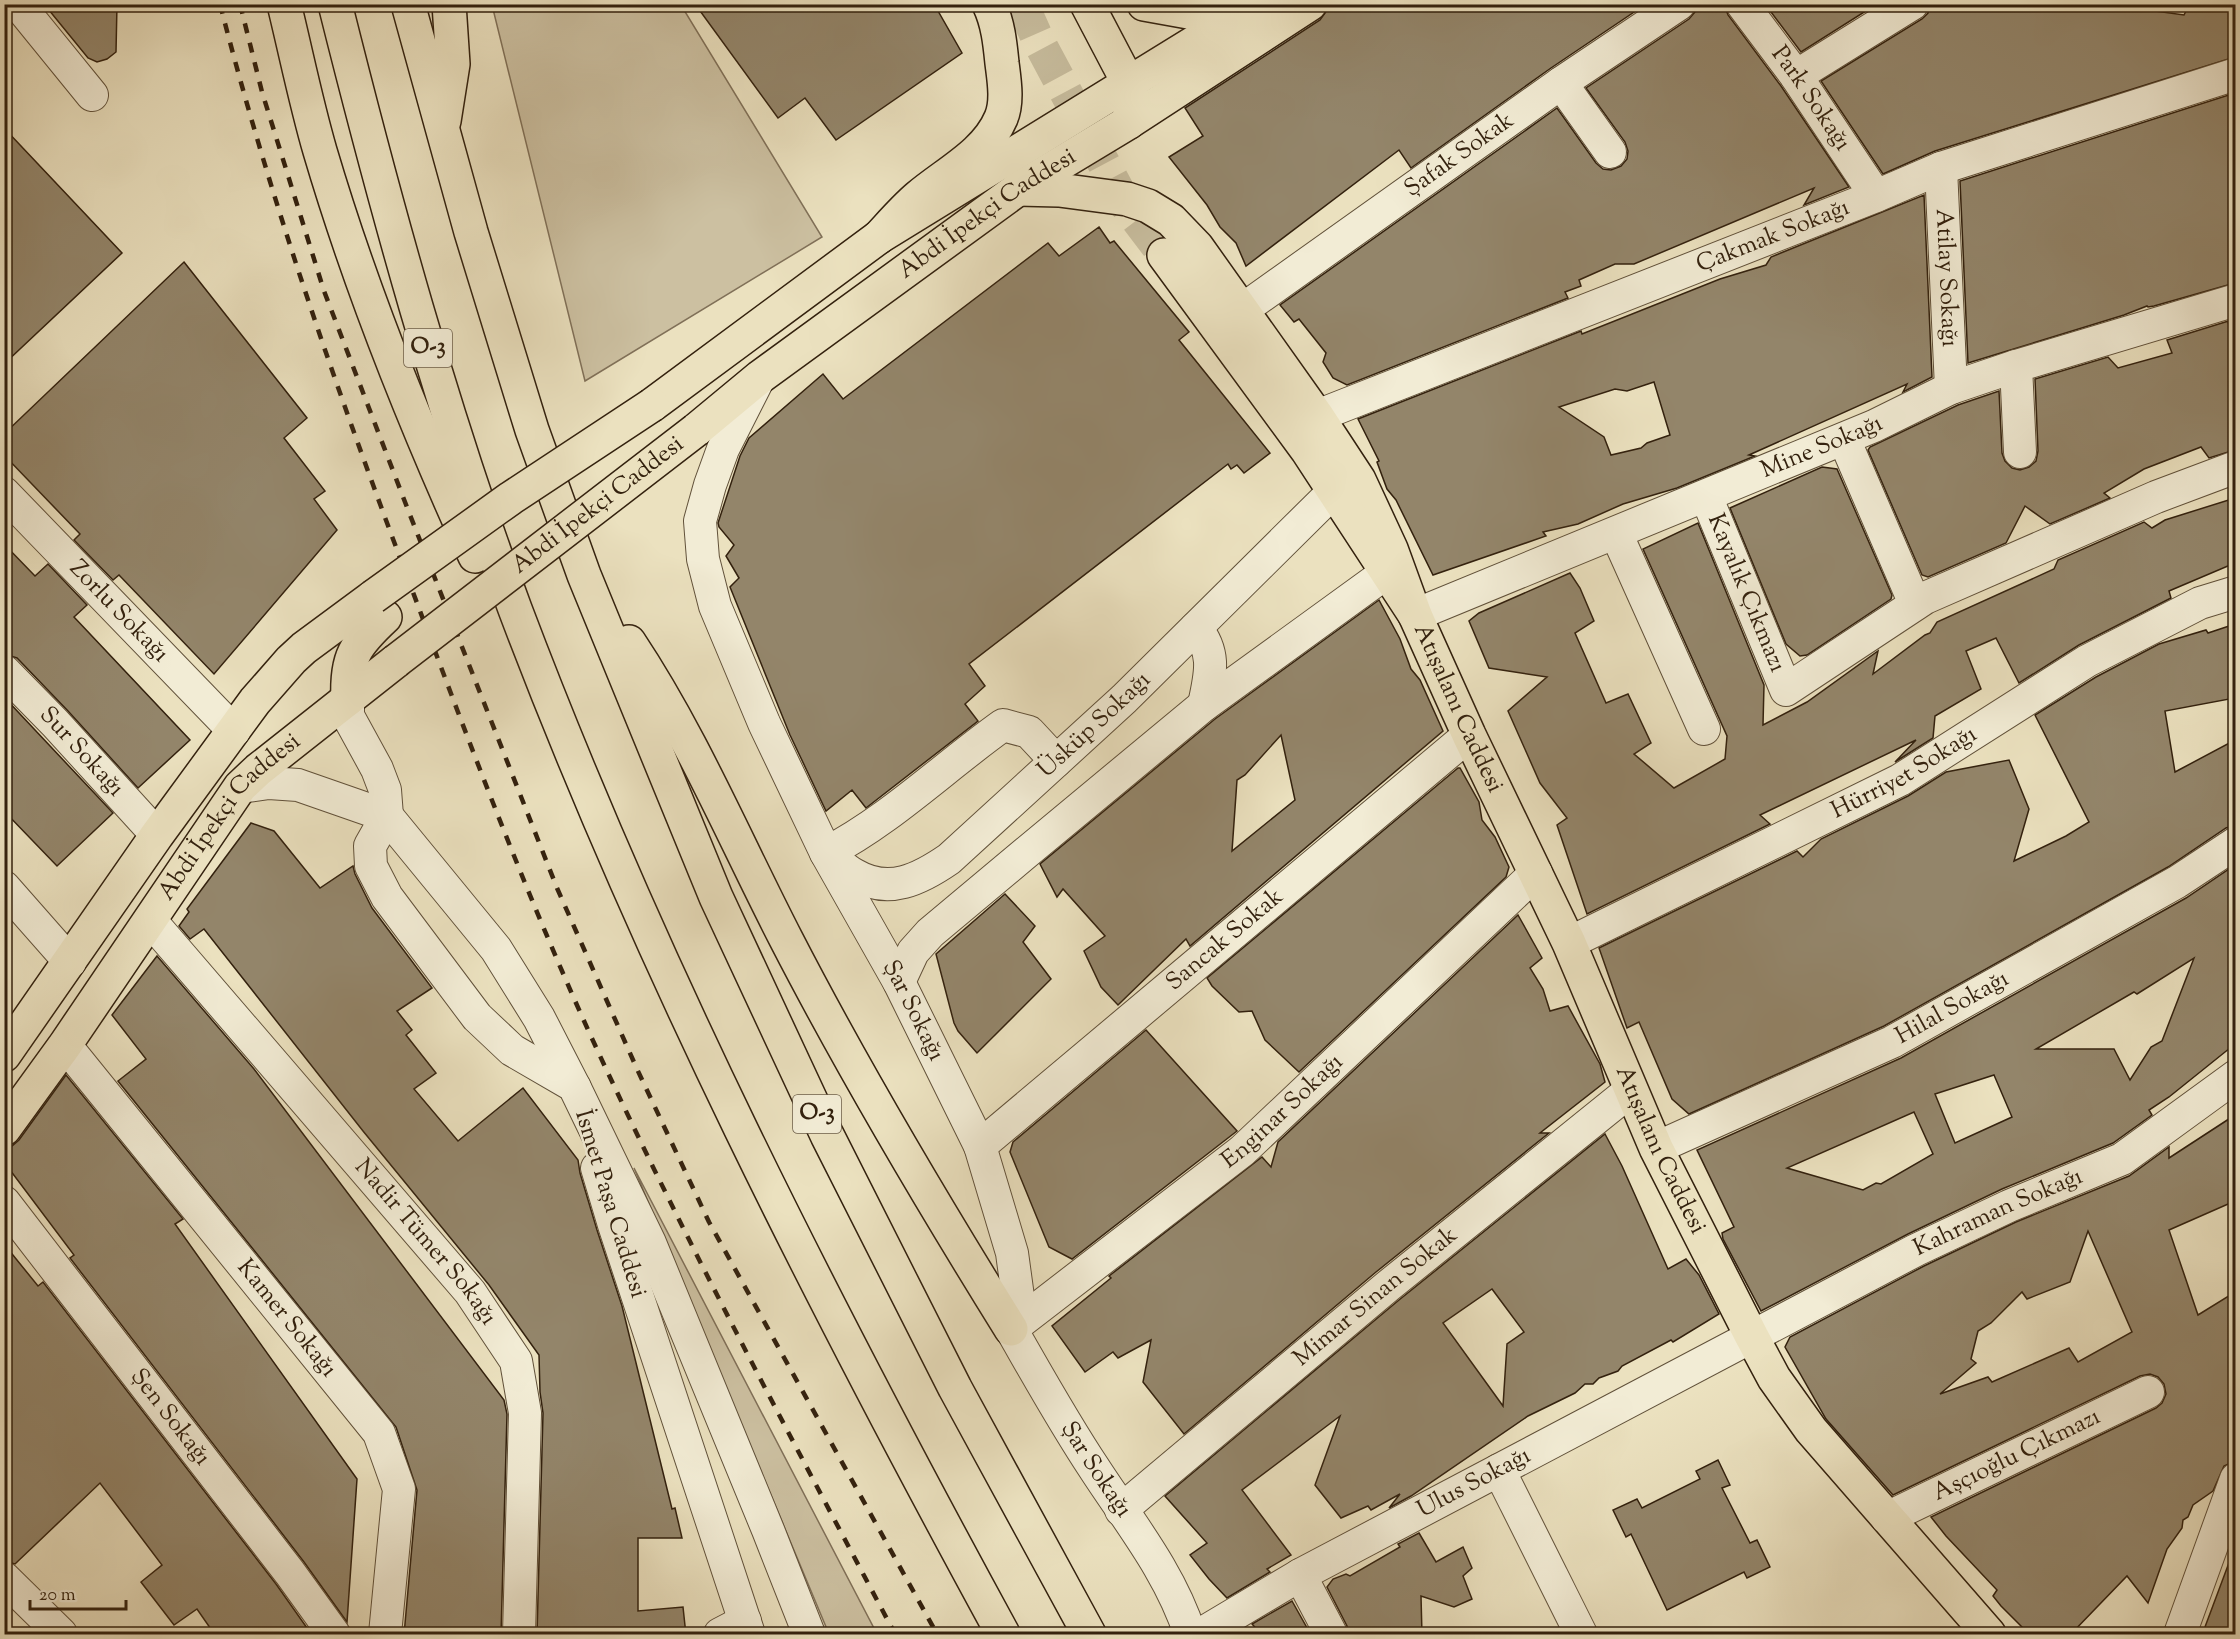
<svg xmlns="http://www.w3.org/2000/svg" width="2240" height="1639" viewBox="0 0 2240 1639" font-family="'Sorts Mill Goudy',serif">
<rect width="100%" height="100%" fill="#ebe1bf"/>
<filter id="stains"><feTurbulence type="fractalNoise" baseFrequency=".00333" numOctaves="4"/><feColorMatrix values="0 0 0 0 .2 0 0 0 0 .09 0 0 0 0 .02 0 0 0 .5 -.17"/></filter>
<radialGradient id="worn" r=".72"><stop offset=".6" stop-color="#630" stop-opacity="0"/><stop offset="1" stop-color="#630" stop-opacity=".3"/></radialGradient>
<g fill="#ccc0a1" stroke="#807058" stroke-width="1.5">
<polygon points="492,5 681,5 822,237 585,381"/>
<polygon points="634,1168 877,1634 829,1634"/>
</g>
<g fill="#93856a" stroke="#33210e" stroke-width="1.5" fill-rule="evenodd">
<polygon points="44,4 117,4 116,52 107,59 97,62 88,58"/>
<polygon points="695,4 934,4 962,53 836,140 805,98 778,118"/>
<polygon points="1335,4 1646,4 1551,68 1411,168 1399,150 1246,266 1236,243 1220,227 1207,205 1169,157 1203,136 1185,108 1320,20 1327,10"/>
<polygon points="1697,4 1724,4 1728,15 1781,86 1849,187 1804,205 1814,188 1634,264 1615,264 1579,280 1581,286 1565,292 1568,298 1347,385 1333,378 1323,362 1326,353 1299,319 1294,322 1280,305 1557,108 1596,163 1603,169 1611,170 1621,166 1627,159 1628,151 1625,142 1586,88 1689,19 1695,12"/>
<polygon points="1765,4 1877,4 1801,52"/>
<polygon points="1930,4 2104,4 2184,15 2188,7 2197,4 2235,4 2235,57 1935,151 1883,174 1821,81 1922,19 1928,13"/>
<polygon points="2235,93 2235,283 2154,306 2148,307 2147,306 2124,315 1968,363 1960,181"/>
<polygon points="4,128 122,253 4,364"/>
<path d="M1924,195L1932,377L1903,392L1907,384L1749,455L1755,456L1677,488L1623,504L1578,524L1543,532L1546,536L1433,575L1396,500L1387,489L1377,462L1379,461L1358,419L1581,331L1582,334L1720,279L1766,265L1771,257ZM1654,382L1670,435L1647,443L1641,448L1611,455L1604,437L1559,407L1615,389L1627,391Z"/>
<polygon points="1099,227 1110,243 1114,241 1189,332 1179,340 1270,453 1244,473 1237,465 1231,469 1228,464 969,664 985,686 965,704 978,721 866,808 852,790 826,811 790,735 730,587 739,578 726,556 734,545 719,527 718,523 740,456 749,438 823,374 843,399 1048,243 1059,256"/>
<polygon points="184,262 307,418 284,438 325,491 314,499 337,530 214,674 119,575 113,580 74,540 80,534 4,455 4,434"/>
<polygon points="2235,319 2228,322 2235,345 2235,450 2209,458 2201,447 2144,469 2104,493 2110,498 2050,524 2025,506 2006,543 1928,577 1922,575 1868,450 1870,447 1958,405 1999,391 2002,453 2005,461 2012,468 2020,470 2029,467 2036,461 2038,451 2035,379 2108,357 2118,368 2172,353 2167,340"/>
<polygon points="1822,467 1837,469 1892,595 1891,599 1807,655 1800,656 1786,644 1730,508"/>
<polygon points="2235,498 2235,563 2169,591 2171,598 2079,645 2019,683 1996,638 1966,651 1981,689 1935,716 1933,738 1895,762 1916,740 1760,815 1770,824 1587,914 1557,825 1567,818 1540,783 1508,711 1547,677 1489,668 1469,621 1479,613 1570,573 1580,588 1594,621 1575,633 1606,703 1628,694 1651,743 1634,754 1674,788 1725,759 1727,736 1643,549 1698,523 1764,685 1763,725 1807,702 1878,651 1873,674 1925,635 1930,633 1937,622 2054,569 2058,560 2144,522 2152,528 2165,520"/>
<polygon points="4,544 35,576 48,564 87,605 74,617 190,740 138,788 68,711 17,658 4,654"/>
<path d="M1379,600L1400,639L1411,669L1420,680L1443,731L1190,946L1186,939L1118,1005L1101,987L1084,951L1105,936L1063,889L1057,897L1040,864L1215,719ZM1281,735L1295,800L1232,851L1237,780L1245,775Z"/>
<polygon points="2235,624 2235,698 2165,711 2175,772 2235,740 2235,825 2226,828 2168,867 1884,1026 1689,1114 1672,1099 1639,1022 1627,1028 1599,948 1797,851 1803,857 1821,839 1908,796 1946,772 2009,760 2029,809 2014,861 2066,836 2089,822 2035,715 2096,677 2159,644 2206,630 2208,633"/>
<polygon points="4,697 113,813 57,866 4,811"/>
<polygon points="1458,768 1460,768 1479,802 1482,820 1495,837 1509,867 1506,877 1299,1072 1265,1040 1252,1011 1239,1012 1212,986 1207,978"/>
<polygon points="251,823 274,831 320,888 353,866 355,874 372,908 432,988 397,1011 412,1030 406,1035 436,1073 414,1089 458,1141 523,1088 578,1160 580,1173 597,1230 622,1306 672,1509 675,1508 682,1538 638,1538 638,1611 683,1607 686,1635 537,1635 543,1413 540,1392 539,1355 489,1285 363,1131 204,929 190,939 179,926 189,912 187,909"/>
<path d="M2235,865V1044L2169,1097L2149,1110L2152,1115L2113,1143L2002,1189L1908,1234L1761,1311L1723,1239L1722,1233L1734,1227L1697,1150L1901,1058L2186,898ZM2194,958L2162,1041L2151,1047L2130,1080L2114,1049H2036L2134,992L2137,994ZM1994,1075L2012,1117L1955,1143L1935,1094ZM1914,1112L1933,1154L1881,1184L1876,1183L1863,1190L1787,1168Z"/>
<polygon points="1005,894 1035,926 1023,942 1051,979 977,1053 958,1031 954,1023 936,954"/>
<polygon points="1518,915 1542,958 1530,968 1543,989 1550,1011 1568,1006 1600,1064 1605,1082 1540,1133 1549,1133 1376,1272 1184,1434 1143,1382 1151,1340 1118,1358 1113,1352 1085,1372 1052,1326 1111,1278 1109,1276 1262,1157 1271,1167 1278,1142"/>
<polygon points="157,956 254,1069 504,1400 507,1414 501,1635 404,1635 417,1490 396,1427 118,1081 146,1059 112,1015"/>
<polygon points="1146,1030 1237,1131 1072,1259 1049,1247 1010,1152 1013,1142"/>
<polygon points="66,1075 183,1219 175,1224 357,1479 347,1622 304,1562 70,1258 74,1255 4,1162 4,1150 6,1147 12,1146 19,1140"/>
<path d="M2235,1115V1201L2169,1230L2198,1315L2235,1292V1461L2224,1466L2213,1491L2193,1505L2188,1517L2183,1520L2182,1528L2167,1549L2148,1603L2127,1576L2070,1635H2030L2001,1606L1993,1596L1997,1590L1946,1536L1931,1517L2156,1408L2162,1403L2166,1394L2164,1384L2158,1377L2150,1374L2140,1376L1893,1495L1826,1419L1785,1347L1790,1337L1924,1266L2016,1222L2129,1176L2169,1147V1158ZM2088,1231L2132,1332L2078,1362L2069,1348L1992,1382L1988,1377L1940,1394L1976,1363L1971,1359L1978,1331L1991,1323L2022,1292L2027,1299L2070,1282Z"/>
<path d="M1605,1134L1622,1166L1668,1269L1686,1259L1699,1275L1719,1314L1673,1342L1671,1340L1622,1366L1618,1371L1599,1378L1593,1384H1585L1575,1393L1528,1416L1411,1496L1389,1508L1400,1494L1371,1510L1368,1506L1341,1518L1315,1485L1340,1416L1242,1490L1291,1555L1267,1569L1270,1572L1227,1598L1209,1579L1190,1555L1207,1543L1165,1496L1399,1300ZM1492,1289L1524,1332L1507,1344L1503,1406L1443,1323Z"/>
<polygon points="4,1244 38,1286 43,1282 276,1584 312,1635 215,1635 197,1609 174,1625 141,1582 162,1565 100,1483 15,1564 4,1561"/>
<polygon points="1718,1460 1730,1485 1722,1488 1750,1543 1757,1540 1770,1567 1747,1578 1744,1572 1667,1610 1631,1534 1626,1537 1613,1510 1637,1499 1642,1508 1700,1479 1696,1471"/>
<polygon points="1419,1533 1436,1562 1463,1547 1472,1568 1463,1576 1472,1599 1454,1607 1421,1596 1422,1635 1349,1635 1347,1626 1327,1587 1333,1579 1346,1574 1350,1576 1400,1547 1398,1544"/>
<polygon points="2233,1552 2235,1553 2235,1635 2202,1635"/>
<polygon points="1292,1601 1311,1635 1262,1635 1252,1624"/>
</g>
<g fill="none" stroke-linecap="round" stroke-linejoin="round">
<polyline stroke="#c6bb9c" stroke-width="33" stroke-dasharray="33 16" stroke-linecap="butt" points="1022,4 1039,42 1126,205 1164,255"/>
<defs>
<g id="minor">
<polyline points="18,4 92,95"/>
<path id="s1" d="M1742,4L1796,76L1876,196"/>
<polyline points="1796,76 1912,4"/>
<polyline points="1561,83 1610,152"/>
<path id="s2" d="M1941,168L1951,388"/>
<path id="s3" d="M1242,310L1561,83L1679,4"/>
<polyline points="2016,366 2020,452"/>
<path id="s4" d="M759,378L723,449L710,485L700,521L703,559L715,606L764,723L826,853L899,982L980,1146L1012,1253L1018,1297L1011,1329C1038,1376 1064,1423 1094,1468C1129,1522 1170,1572 1190,1634"/>
<path id="s5" d="M1317,416L1876,196L1941,168L2236,74"/>
<polyline points="1844,439 1915,604"/>
<path id="s6" d="M4,493L234,731"/>
<path id="s7" d="M1706,496L1786,690L1925,598L2156,497L2236,467"/>
<polyline points="1616,533 1704,729"/>
<path id="s8" d="M1415,615L1874,426L1951,388L2016,366L2236,300"/>
<path d="M1196,628C1217,654 1210,675 1204,705"/>
<path id="s9" d="M4,671L55,723L157,835"/>
<polyline points="348,699 348,716 377,769 385,790 387,816 370,846 371,866 387,897 477,1017 512,1050 574,1086 650,1243 768,1530 809,1634"/>
<polyline points="240,787 269,783 298,785 387,816"/>
<polyline points="387,816 496,949 539,1018 575,1088"/>
<path d="M826,853C890,820 944,767 1003,725L1029,732L1056,761"/>
<path id="s10" d="M829,855C837,861 845,870 855,875C889,895 920,879 949,859L1124,699L1334,491"/>
<polyline points="4,887 70,962"/>
<path id="s11" d="M150,920L470,1292L516,1361L525,1413L519,1634"/>
<path id="s12" d="M1569,943L1900,780L2087,661L2200,603L2236,592"/>
<polyline points="899,982 913,952 930,933 1022,856 1204,705 1386,573"/>
<path id="s13" d="M65,1045L379,1433L399,1489L385,1634"/>
<path id="s14" d="M980,1146L1469,735"/>
<path id="s15" d="M1656,1148L1892,1042L2177,882L2236,843"/>
<polyline points="597,1168 614,1225 749,1634"/>
<path id="s16" d="M4,1202L290,1573L334,1634"/>
<path id="s17" d="M1011,1329L1242,1151L1536,873"/>
<polyline points="1499,1470 1581,1634"/>
<path id="s18" d="M1121,1510L1388,1286L1631,1090"/>
<path id="s19" d="M1887,1518L2148,1392"/>
<polyline points="1300,1575 1331,1634"/>
<polyline points="4,1578 61,1634"/>
<polyline points="720,1634 745,1621"/>
<path id="s20" d="M1201,1634L1300,1575L1916,1250L2009,1206L2122,1159L2236,1076"/>
<polyline points="2180,1634 2236,1479"/>
</g>
<g id="major">
<path id="s21" d="M1018,189L1059,190L1127,199L1148,206L1171,220L1197,247L1317,416L1359,480L1391,549L1415,615L1469,735L1569,943L1656,1148L1752,1337L1774,1378L1811,1430L1989,1634"/>
<polyline points="652,405 879,237 1257,4"/>
<path id="s22" d="M696,430L760,377L1018,189L1129,122L1310,4"/>
<path d="M348,699C346,657 355,645 385,617"/>
<polyline points="4,1055 157,835 255,701 291,660 304,648 373,597"/>
<path id="s23" d="M4,1129L65,1045L240,787L258,770L396,661"/>
</g>
<g id="highway">
<path d="M284,4C296,53 306,103 320,151C361,290 415,424 475,556"/>
<path d="M335,4C386,208 442,412 515,609C649,964 822,1302 1003,1634"/>
<polyline points="408,4 471,232 532,430 584,575 716,897 827,1135 955,1388 1089,1634"/>
<polyline points="1087,4 1129,84 1132,96 1129,122"/>
<polyline points="1144,4 1233,20"/>
<polyline points="444,121 453,64 449,4"/>
<path d="M879,237C892,223 904,209 918,197C946,173 986,154 1001,118C1008,102 1004,79 1002,63C1000,43 998,23 989,4"/>
<polyline points="1164,255 1307,450 1415,615"/>
<path d="M629,642C691,735 735,840 786,939C855,1073 932,1202 1011,1329"/>
</g>
</defs>
<use href="#minor" stroke="#61513a" stroke-width="34"/>
<use href="#major" stroke="#33210e" stroke-width="36"/>
<use href="#highway" stroke="#33210e" stroke-width="36"/>
<use href="#minor" stroke="#f2ecd5" stroke-width="32"/>
<use href="#major" stroke="#ebe1bf" stroke-width="33"/>
<use href="#highway" stroke="#ebe1bf" stroke-width="33"/>
<g stroke="#33210e" stroke-width="4.5" stroke-dasharray="10 10" stroke-linecap="butt">
<path d="M220,4C272,208 343,407 417,603C476,761 536,920 608,1073C697,1263 797,1449 895,1634"/>
<polyline points="240,4 262,92 324,291 410,515 557,888 637,1069 709,1222 937,1634"/>
</g>
<defs>
<g id="major-bridge">
<polyline points="373,597 511,498 652,405"/>
<path id="s24" d="M396,661L696,430"/>
</g>
</defs>
<use href="#major-bridge" stroke="#33210e" stroke-width="36" stroke-linecap="butt"/>
<use href="#major-bridge" stroke="#ebe1bf" stroke-width="33"/>
</g>
<g text-anchor="middle" dominant-baseline="central" stroke-width="5" stroke-linejoin="round" paint-order="stroke">
<g fill="#f2ecd5" stroke="#6c5e4a" stroke-width="1.5">
<rect x="404" y="329" width="48" height="38" rx="4.5"/>
<rect x="793" y="1095" width="48" height="38" rx="4.5"/>
</g>
<g font-size="22" font-weight="bold" fill="#33210e">
<text x="428" y="348">O-3</text>
<text x="817" y="1114">O-3</text>
</g>
<g font-size="24" fill="#33210e" stroke="#f2ecd5">
<text stroke="none"><textPath href="#s1" startOffset="117">Park Sokağı</textPath></text>
<text stroke="none"><textPath href="#s3" startOffset="267">Şafak Sokak</textPath></text>
<text stroke="none"><textPath href="#s22" startOffset="363">Abdi İpekçi Caddesi</textPath></text>
<text stroke="none"><textPath href="#s5" startOffset="490">Çakmak Sokağı</textPath></text>
<text stroke="none"><textPath href="#s2" startOffset="110">Atilay Sokağı</textPath></text>
<text stroke="none"><textPath href="#s8" startOffset="440">Mine Sokağı</textPath></text>
<text stroke="none"><textPath href="#s24" startOffset="255">Abdi İpekçi Caddesi</textPath></text>
<text stroke="none"><textPath href="#s7" startOffset="105">Kayalık Çıkmazı</textPath></text>
<text stroke="none"><textPath href="#s6" startOffset="165">Zorlu Sokağı</textPath></text>
<text stroke="none"><textPath href="#s21" startOffset="729">Atışalanı Caddesi</textPath></text>
<text stroke="none"><textPath href="#s10" startOffset="332">Üsküp Sokağı</textPath></text>
<text stroke="none"><textPath href="#s9" startOffset="112">Sur Sokağı</textPath></text>
<text stroke="none"><textPath href="#s12" startOffset="376">Hürriyet Sokağı</textPath></text>
<text stroke="none"><textPath href="#s23" startOffset="386">Abdi İpekçi Caddesi</textPath></text>
<text stroke="none"><textPath href="#s14" startOffset="320">Sancak Sokak</textPath></text>
<text stroke="none"><textPath href="#s15" startOffset="328">Hilal Sokağı</textPath></text>
<text stroke="none"><textPath href="#s4" startOffset="693">Şar Sokağı</textPath></text>
<text stroke="none"><textPath href="#s17" startOffset="348">Enginar Sokağı</textPath></text>
<text stroke="none"><textPath href="#s21" startOffset="1215">Atışalanı Caddesi</textPath></text>
<text transform="translate(610 1204) rotate(73)">İsmet Paşa Caddesi</text>
<text stroke="none"><textPath href="#s20" startOffset="902">Kahraman Sokağı</textPath></text>
<text stroke="none"><textPath href="#s11" startOffset="424">Nadir Tümer Sokağı</textPath></text>
<text stroke="none"><textPath href="#s18" startOffset="332">Mimar Sinan Sokak</textPath></text>
<text stroke="none"><textPath href="#s13" startOffset="352">Kamer Sokağı</textPath></text>
<text stroke="none"><textPath href="#s16" startOffset="272">Şen Sokağı</textPath></text>
<text stroke="none"><textPath href="#s19" startOffset="144">Aşçıoğlu Çıkmazı</textPath></text>
<text stroke="none"><textPath href="#s4" startOffset="1197">Şar Sokağı</textPath></text>
<text stroke="none"><textPath href="#s20" startOffset="312">Ulus Sokağı</textPath></text>
</g>
</g>
<rect width="2240" height="1639" fill="none" stroke="#ebe1bf" stroke-width="24"/>
<rect x="6" y="6" width="2228" height="1627" fill="none" stroke="#33210e" stroke-width="3"/>
<rect x="12" y="12" width="2216" height="1615" fill="none" stroke="#33210e" stroke-width="1.5"/>
<path d="M30 1600v9h96v-9" fill="none" stroke="#33210e" stroke-width="3"/>
<text x="39" y="1600" font-size="18" fill="#33210e" stroke="#f2ecd5" stroke-width="4.5" paint-order="stroke">20 m</text>
<rect width="100%" height="100%" filter="url(#stains)"/>
<rect width="100%" height="100%" fill="url(#worn)"/>
</svg>
